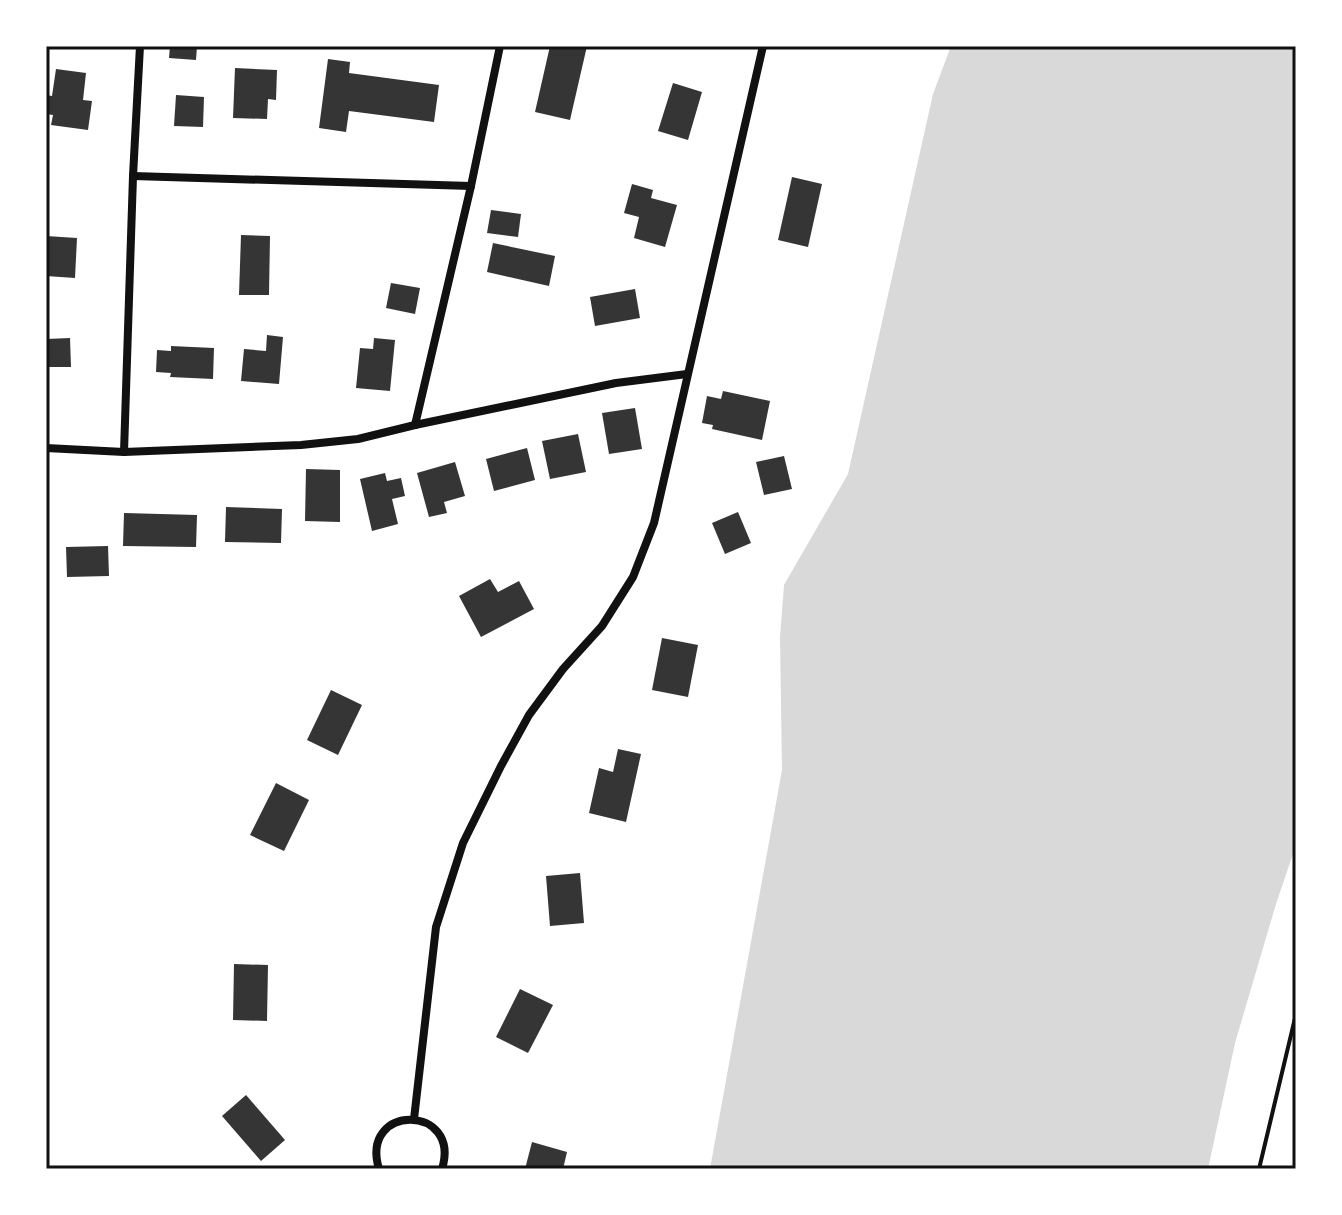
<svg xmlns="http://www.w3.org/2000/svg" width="1342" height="1215" viewBox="0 0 1342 1215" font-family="'Varela Round',sans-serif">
<rect width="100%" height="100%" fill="#fff"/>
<polygon fill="#d9d9d9" points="951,46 1296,46 1296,845 1276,904 1235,1043 1208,1169 710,1169 782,770 780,637 784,585 848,474 933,94"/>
<g fill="#353535">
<polygon points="170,46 197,46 196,60 169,58"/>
<polygon points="550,46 587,46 570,120 535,112"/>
<polygon points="328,59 350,62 349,73 439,85 434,122 349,111 346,132 319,128"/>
<polygon points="235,68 277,70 276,100 268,99 267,119 233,118"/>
<polygon points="56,69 86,73 83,100 92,101 88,130 51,125 53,115 46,114 46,95 52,96"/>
<polygon points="673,83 702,92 688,140 658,131"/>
<polygon points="176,95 204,97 203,127 174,126"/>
<polygon points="792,177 822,184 808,247 778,240"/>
<polygon points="632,184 653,190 651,198 677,205 665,247 634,238 639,217 624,213"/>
<polygon points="491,210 521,214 518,237 487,233"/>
<polygon points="241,235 270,236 269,295 239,295"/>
<polygon points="46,236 77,238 75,278 46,276"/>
<polygon points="493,243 555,256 549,286 487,272"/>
<polygon points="391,283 420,288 415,314 386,308"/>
<polygon points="635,289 640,318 595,326 590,297"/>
<polygon points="267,335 283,337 279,384 241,381 244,349 266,351"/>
<polygon points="70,338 71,367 46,367 46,339"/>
<polygon points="374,338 395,340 390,391 356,388 360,348 373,349"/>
<polygon points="171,346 214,348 213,379 170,377 171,373 156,372 157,350 171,351"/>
<polygon points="723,391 770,401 762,440 712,429 713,425 702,423 707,396 721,399"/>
<polygon points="635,408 642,449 609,454 602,413"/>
<polygon points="578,434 586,472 550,479 542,441"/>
<polygon points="527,448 535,480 494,491 486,459"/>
<polygon points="784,456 792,489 764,495 756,462"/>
<polygon points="455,462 465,496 444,502 447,513 429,517 417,473"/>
<polygon points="306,469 340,470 340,522 305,521"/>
<polygon points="385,473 387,481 401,478 405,496 392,499 398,524 372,531 360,479"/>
<polygon points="226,507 282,509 281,543 225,542"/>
<polygon points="738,512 751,543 725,554 712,523"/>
<polygon points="124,513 197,515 196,547 123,546"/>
<polygon points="108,546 109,576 67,577 66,547"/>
<polygon points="490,579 498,592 519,581 534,609 481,637 459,596"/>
<polygon points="662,638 698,645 688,697 652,690"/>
<polygon points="331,690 362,705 338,755 307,740"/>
<polygon points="618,749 641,754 626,822 589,813 599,768 613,772"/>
<polygon points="276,783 309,800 284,851 250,835"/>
<polygon points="580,873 584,923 550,926 546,876"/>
<polygon points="234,964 268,965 267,1021 233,1020"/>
<polygon points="520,989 553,1005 528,1053 496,1037"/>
<polygon points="246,1095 285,1140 261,1161 222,1116"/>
<polygon points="532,1142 567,1152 563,1169 525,1169"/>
</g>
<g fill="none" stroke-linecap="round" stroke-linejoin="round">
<polyline stroke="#111" stroke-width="4" points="1259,1169 1296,1014"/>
<g stroke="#111" stroke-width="8">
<polyline points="133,176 471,186"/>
<polyline points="415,425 471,186 500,46"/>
<polyline points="46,448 124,452 301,445 358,439 415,425 616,383 687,374"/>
<polyline points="124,452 133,176 140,46"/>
<polyline points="414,1119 436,927 463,843 501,766 529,715 563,669 602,626 633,577 654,523 763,46"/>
<path d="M379,1169C359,1103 462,1104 442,1169"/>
</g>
</g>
<rect width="1342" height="1215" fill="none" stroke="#ffffff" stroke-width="96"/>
<rect x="48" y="48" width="1246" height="1119" fill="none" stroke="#111" stroke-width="3"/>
</svg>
